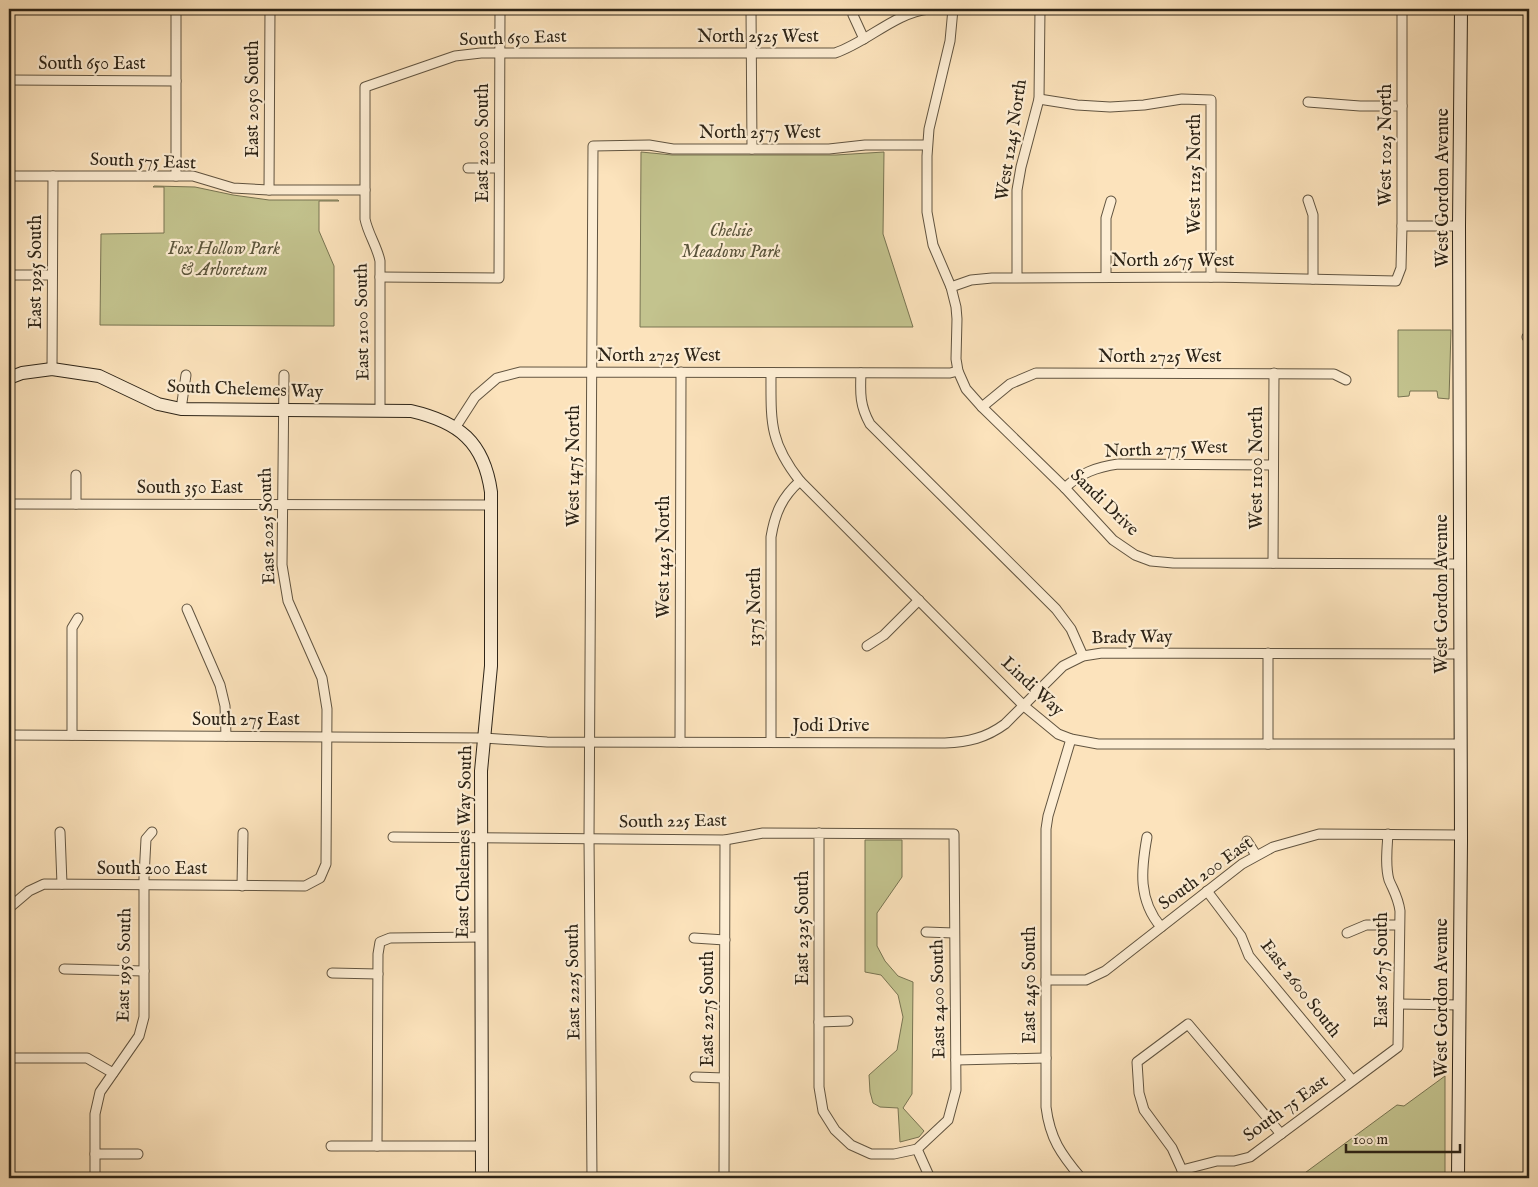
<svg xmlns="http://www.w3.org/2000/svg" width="1538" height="1187" viewBox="0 0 1538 1187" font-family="'IM FELL English',serif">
<rect width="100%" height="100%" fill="#fce3bc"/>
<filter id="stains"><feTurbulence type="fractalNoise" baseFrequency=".004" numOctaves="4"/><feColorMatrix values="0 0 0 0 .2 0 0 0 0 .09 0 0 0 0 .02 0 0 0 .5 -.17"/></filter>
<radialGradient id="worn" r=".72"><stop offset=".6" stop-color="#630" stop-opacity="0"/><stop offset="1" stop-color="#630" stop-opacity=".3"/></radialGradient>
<g fill="#c3c38e" stroke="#787452">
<polygon points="641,152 672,155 836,155 884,152 883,234 913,327 640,327"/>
<polygon points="154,186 195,187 233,195 269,200 338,200 339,201 319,201 319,231 334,266 334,326 100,325 101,234 164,233 164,187 153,187"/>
<polygon points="1398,330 1451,330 1449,399 1438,398 1437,391 1410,391 1409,396 1398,397"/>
<polygon points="865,840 902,840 902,877 877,913 877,946 885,961 898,976 913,982 912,1094 903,1108 924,1131 919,1137 900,1142 898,1108 880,1107 873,1103 870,1092 869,1075 897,1050 903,1017 898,995 881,975 865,972"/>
<polygon points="1445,1076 1445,1178 1298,1178 1397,1105 1404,1106"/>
</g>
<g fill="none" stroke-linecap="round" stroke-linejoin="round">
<defs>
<g id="street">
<polyline points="751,9 752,149"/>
<polyline points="852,9 853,15 864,39"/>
<polyline points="953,9 950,41 929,129 927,156 927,212 933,245 951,287 956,307 957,319 956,359 958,371 966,389 982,407 1065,488 1113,540 1135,555 1151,561 1173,563 1460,564"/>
<polyline points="1378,9 1529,10"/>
<polyline points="9,80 176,81"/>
<polyline points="1039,99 1077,105 1110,107 1144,105 1182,99 1211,100 1211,277"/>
<polyline points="1308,102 1360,106 1402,106"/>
<polyline points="468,168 499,168"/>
<polyline points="9,176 193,176 233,188 269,190 365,190"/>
<polyline points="176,176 176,9"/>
<polyline points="269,190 270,9"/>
<polyline points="1308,200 1313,215 1313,279"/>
<polyline points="1402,226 1459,226"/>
<polyline points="9,275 52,275"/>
<polyline points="380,277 499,278 500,9"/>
<polyline points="1017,277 1017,190 1021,167 1039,99 1040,9"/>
<polyline points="1106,277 1106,218 1111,201"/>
<polyline points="951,287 971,280 992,278 1211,277 1396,281 1401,268 1402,226 1402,9"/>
<polyline points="1527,337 1529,335"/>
<polyline points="52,369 53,176"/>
<path d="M861,373C860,394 860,406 870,424L1056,609L1071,629L1083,656"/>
<path d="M771,374C771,421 769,442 800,481L1024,706L1058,734L1071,739L1098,744H1460"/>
<polyline points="982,407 1010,384 1036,373 1334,374 1346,380"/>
<polyline points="181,409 186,375"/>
<path d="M380,411V261C377,246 368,234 365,219V87L455,56L481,53H835C868,42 894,13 929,9"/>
<polyline points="455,428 475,397 497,378 520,372 950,373 958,371"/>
<polyline points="76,475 76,504"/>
<path d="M1065,488C1080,473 1097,467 1118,464L1273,465"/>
<polyline points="9,504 490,505"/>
<polyline points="1273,563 1274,373"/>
<polyline points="187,609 220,685 225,706 226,736"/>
<polyline points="867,646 884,635 919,600"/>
<polyline points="1268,653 1268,744"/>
<path d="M9,735L484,738L547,742L945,743C968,742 986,738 1005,724L1063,666L1083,656L1102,653L1460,654"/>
<polyline points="72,735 72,628 78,618"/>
<path d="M1071,739L1048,816L1046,829V1107C1050,1139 1061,1154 1081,1178"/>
<polyline points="680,742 681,372"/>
<path d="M771,742V537C775,513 782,497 800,481"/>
<polyline points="60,832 62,884"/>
<polyline points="393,837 725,840 763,833 954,834 956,1090 948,1120 917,1149 894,1154 871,1154 851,1145 835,1130 823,1111 819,1087 819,833"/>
<path d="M1147,837C1141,870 1138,900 1161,927"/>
<polyline points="1247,841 1256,855"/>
<polyline points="242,886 243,833"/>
<polyline points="1207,891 1241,936 1249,956 1352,1080"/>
<polyline points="9,908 29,891 44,884 305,886 320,878 326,864 327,709 322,678 288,601 282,565 284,375"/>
<polyline points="926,932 954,933"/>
<polyline points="1347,933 1366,925 1399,925"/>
<polyline points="694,938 725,940"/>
<polyline points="64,969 144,971"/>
<polyline points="332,973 378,974"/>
<polyline points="1046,980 1086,980 1105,971 1242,864 1273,847 1319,834 1461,835"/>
<polyline points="1399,1004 1460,1005"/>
<polyline points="819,1022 848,1021"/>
<polyline points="9,1058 87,1058 113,1073"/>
<polyline points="956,1060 1046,1058"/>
<polyline points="695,1077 724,1078"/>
<polyline points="331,1146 482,1146"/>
<polyline points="377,1146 378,954 380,942 390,938 482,937"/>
<polyline points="917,1149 930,1178"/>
<polyline points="95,1154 138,1154"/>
<path d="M1182,1170L1217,1161H1234L1250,1157L1398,1047L1400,911C1398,897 1394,892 1389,880C1385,866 1387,849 1388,834"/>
<polyline points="95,1178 95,1114 100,1092 139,1036 144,1017 144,877 146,839 152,832"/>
<polyline points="683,1178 592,1177 589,839 593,146 649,145 673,149 829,149 865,145 927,145"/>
<polyline points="724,1178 725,840"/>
<polyline points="1183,1178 1182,1170 1172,1148 1144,1110 1139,1093 1137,1062 1188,1024 1281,1134"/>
</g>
<g id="secondary">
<path d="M9,378L22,373L52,369L99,376L158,404L181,409L411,411C459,422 484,442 491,492V666L481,771L482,1178"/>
<polyline points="1458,1178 1461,841 1459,226 1461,9"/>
</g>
</defs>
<use href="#street" stroke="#615440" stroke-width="11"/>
<use href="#secondary" stroke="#2d2417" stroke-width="14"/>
<use href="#street" stroke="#fdedd3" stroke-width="9"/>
<use href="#secondary" stroke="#fdedd3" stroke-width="12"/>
</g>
<g text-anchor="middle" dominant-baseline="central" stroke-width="4.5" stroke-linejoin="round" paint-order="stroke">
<g font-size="18" fill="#2d2417" stroke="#fdedd3">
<text x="758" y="37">North 2525 West</text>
<text transform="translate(513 39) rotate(-2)">South 650 East</text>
<text x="92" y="64">South 650 East</text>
<text transform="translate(253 99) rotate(-90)">East 2050 South</text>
<text x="760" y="133">North 2575 West</text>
<text transform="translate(1012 140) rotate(-81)">West 1245 North</text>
<text transform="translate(483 143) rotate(-90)">East 2200 South</text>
<text transform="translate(1386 145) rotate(-90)">West 1025 North</text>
<text transform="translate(143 162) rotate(2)">South 575 East</text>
<text transform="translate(1195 174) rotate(-90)">West 1125 North</text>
<text transform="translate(1443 188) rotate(-90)">West Gordon Avenue</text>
<text x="1173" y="261">North 2675 West</text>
<text transform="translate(36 272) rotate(-90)">East 1925 South</text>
<text transform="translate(363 322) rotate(-91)">East 2100 South</text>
<text x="659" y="356">North 2725 West</text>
<text x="1160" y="357">North 2725 West</text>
<text transform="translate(245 390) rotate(2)">South Chelemes Way</text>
<text transform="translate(1166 450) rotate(-2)">North 2775 West</text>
<text transform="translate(574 466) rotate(-90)">West 1475 North</text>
<text transform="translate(1257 468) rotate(-90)">West 1100 North</text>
<text x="190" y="488">South 350 East</text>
<text transform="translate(1104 503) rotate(44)">Sandi Drive</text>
<text transform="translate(268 526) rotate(-92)">East 2025 South</text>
<text transform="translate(664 557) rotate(-90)">West 1425 North</text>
<text transform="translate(1442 594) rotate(-90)">West Gordon Avenue</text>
<text transform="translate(755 607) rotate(-90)">1375 North</text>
<text transform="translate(1132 638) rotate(-1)">Brady Way</text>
<text transform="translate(1032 687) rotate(43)">Lindi Way</text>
<text x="246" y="720">South 275 East</text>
<text x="831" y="726">Jodi Drive</text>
<text transform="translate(673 822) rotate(-1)">South 225 East</text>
<text transform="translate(465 842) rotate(-89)">East Chelemes Way South</text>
<text x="152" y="869">South 200 East</text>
<text transform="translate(1206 874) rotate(-36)">South 200 East</text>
<text transform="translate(803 928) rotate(-90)">East 2325 South</text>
<text transform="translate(125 965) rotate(-89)">East 1950 South</text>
<text transform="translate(1382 970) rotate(-90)">East 2675 South</text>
<text transform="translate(574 982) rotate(-91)">East 2225 South</text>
<text transform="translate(1030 985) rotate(-90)">East 2450 South</text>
<text transform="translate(1300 989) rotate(52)">East 2600 South</text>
<text transform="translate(1442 998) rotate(-90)">West Gordon Avenue</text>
<text transform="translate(939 999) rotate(-91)">East 2400 South</text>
<text transform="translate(708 1009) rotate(-90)">East 2275 South</text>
<text transform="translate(1286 1109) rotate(-36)">South 75 East</text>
</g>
<g font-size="18" font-style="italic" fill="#5a543b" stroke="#fdedd3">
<text x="731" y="231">Chelsie<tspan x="731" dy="21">Meadows Park</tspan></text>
<text x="224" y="249">Fox Hollow Park<tspan x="224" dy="21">&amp; Arboretum</tspan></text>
</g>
</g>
<rect width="1538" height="1187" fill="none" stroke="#fce3bc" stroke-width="30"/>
<rect x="10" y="10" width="1518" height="1167" fill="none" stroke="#2d2417" stroke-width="2.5"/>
<rect x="15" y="15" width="1508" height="1157" fill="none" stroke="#2d2417"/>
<path d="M1346 1144v8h114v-8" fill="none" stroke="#2d2417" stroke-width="2.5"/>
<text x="1353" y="1144" font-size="15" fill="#2d2417" stroke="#fdedd3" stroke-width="4" paint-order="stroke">100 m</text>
<rect width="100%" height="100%" filter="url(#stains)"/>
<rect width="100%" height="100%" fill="url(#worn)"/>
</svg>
